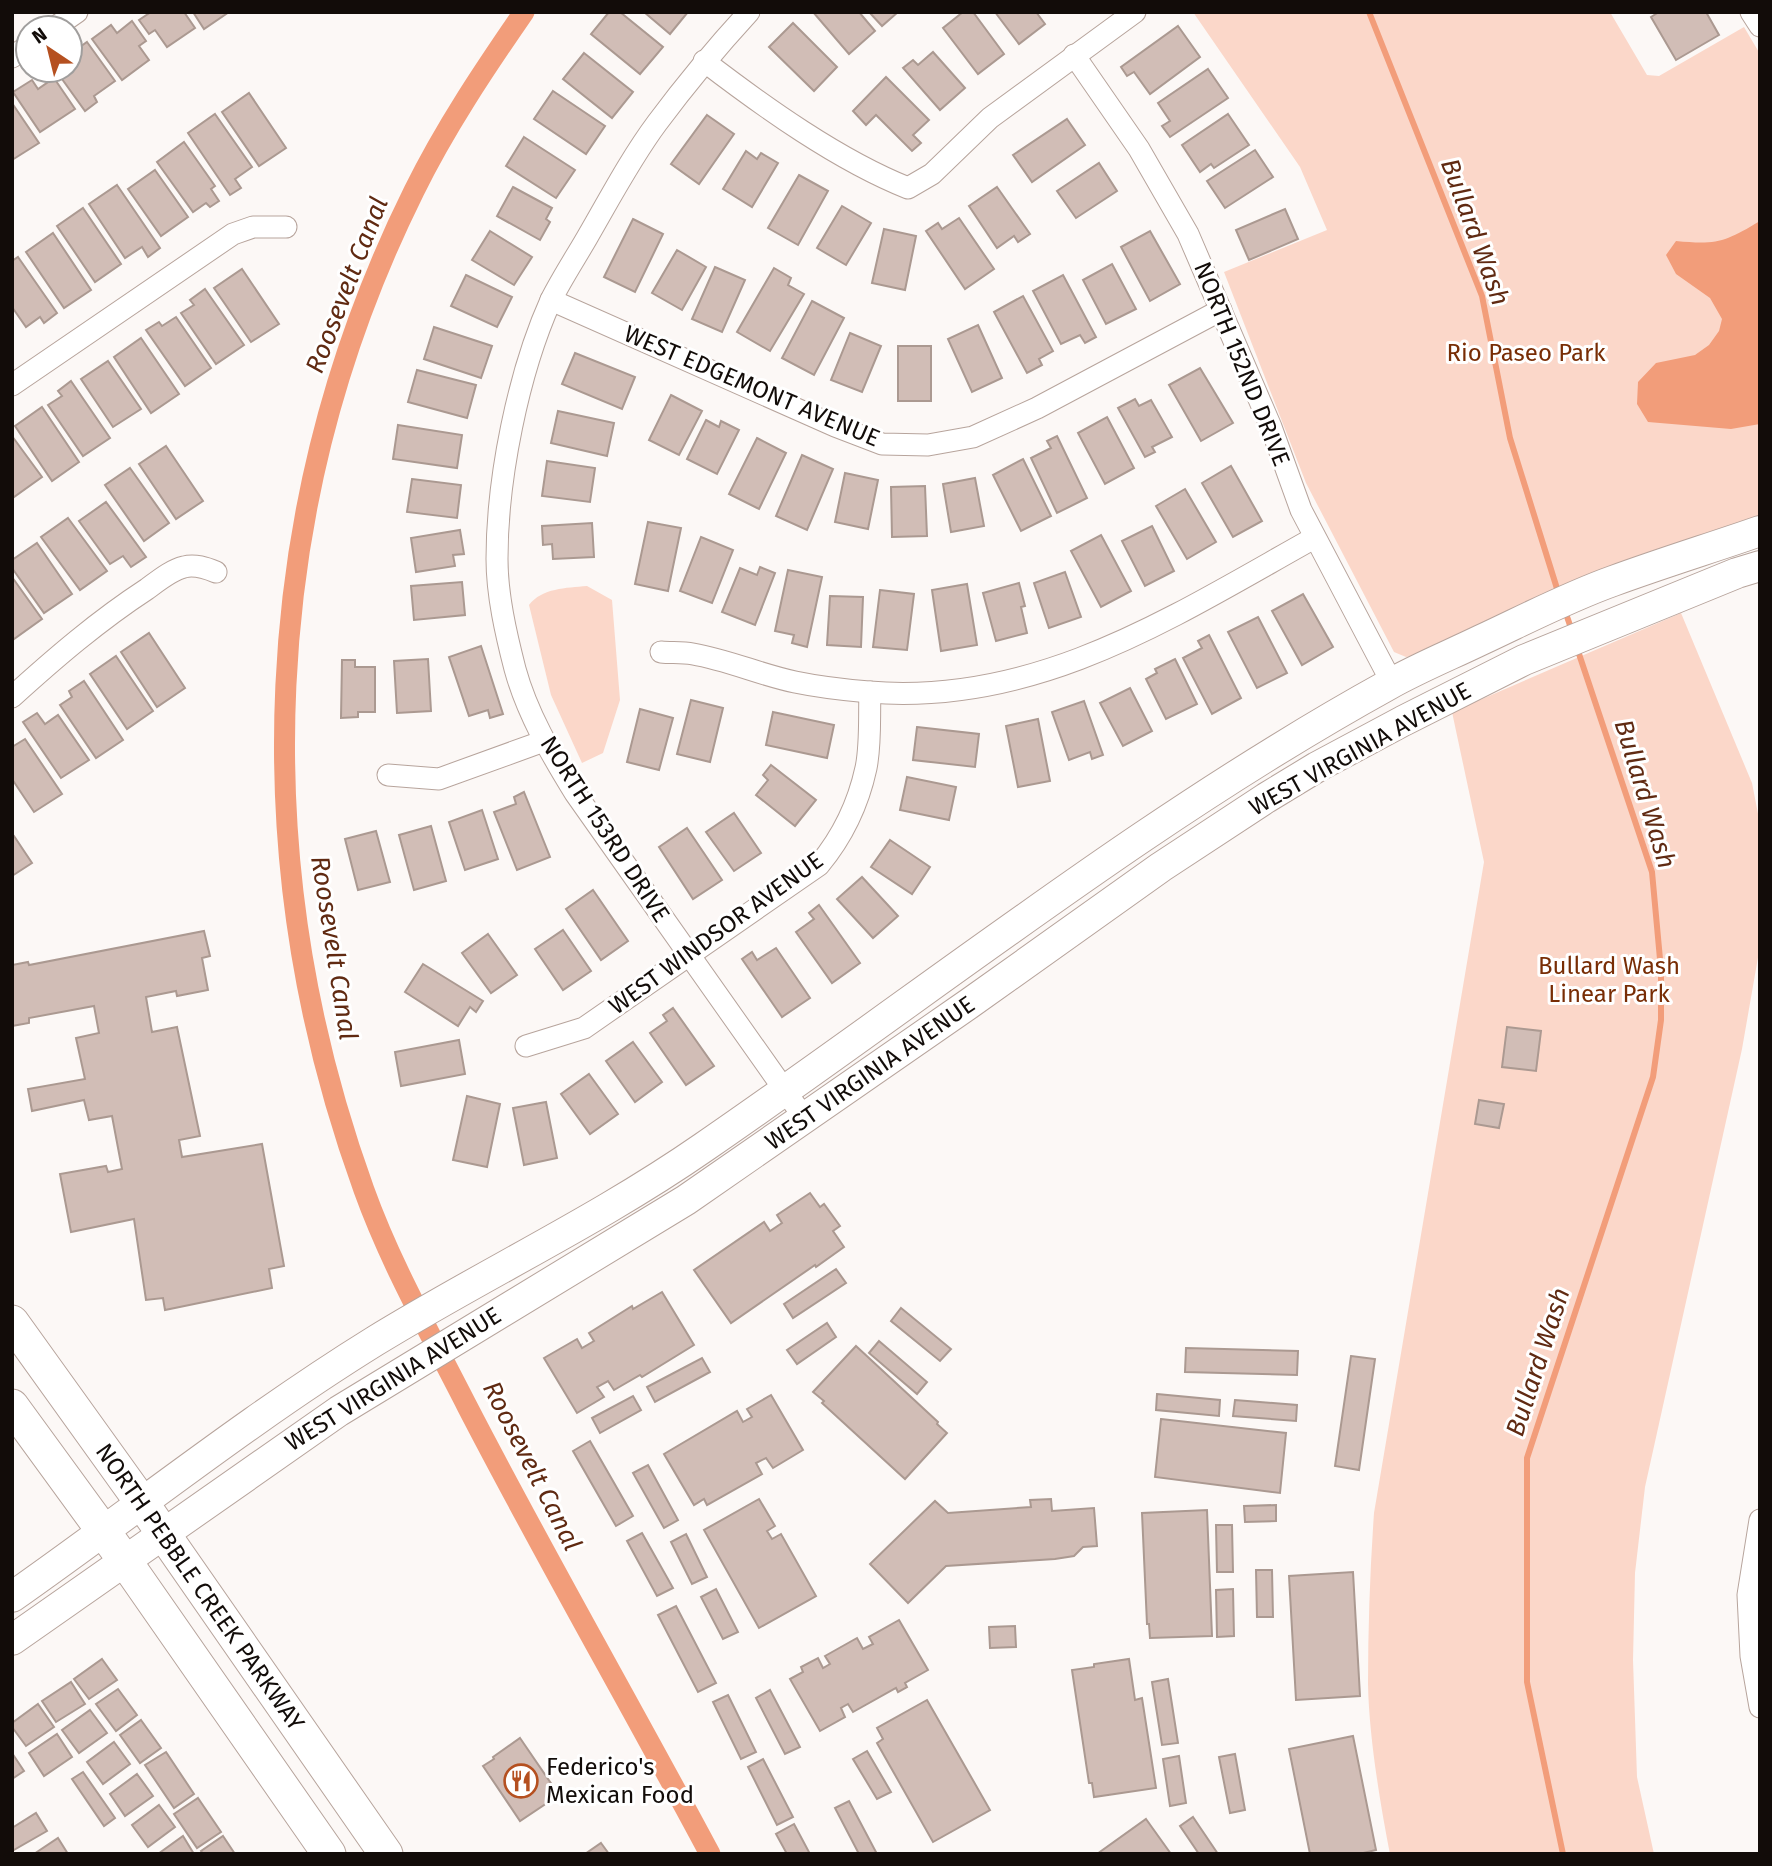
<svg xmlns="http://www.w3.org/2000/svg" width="1772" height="1866" viewBox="0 0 1772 1866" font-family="'Fira Sans',sans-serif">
<rect width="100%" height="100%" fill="#fcf8f6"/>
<g fill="#fbd7c9">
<polygon points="1193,12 1610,12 1647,75 1659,76 1744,27 1760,54 1760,517 1419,655 1406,657 1394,652 1306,483 1224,272 1327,230 1300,167"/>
<path d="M587,586L612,600L620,700L603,753L582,763L551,695L529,605C542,588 566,588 587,586Z"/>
<path d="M1681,613L1752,783L1760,824V946L1742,1049L1645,1487L1635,1573L1633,1660L1637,1777L1654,1854H1390C1380,1803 1369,1736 1368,1684C1368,1627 1370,1570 1374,1513L1484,862L1452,712Z"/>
</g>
<path fill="#f29d7a" d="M1760,221V424L1731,429L1648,422L1637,404L1638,382L1656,363L1695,355L1709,345L1719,331L1722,319L1710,298L1676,274L1666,255L1676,241C1717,245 1725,242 1760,221Z"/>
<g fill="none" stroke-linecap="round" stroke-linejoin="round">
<g stroke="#f29d7a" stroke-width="6">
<polyline points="1369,12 1482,296 1510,438 1559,595"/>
<polyline points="1564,608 1572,631"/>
<polyline points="1563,1854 1527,1682 1527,1458 1653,1077 1661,1020 1661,970 1652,872 1577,648"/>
</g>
<path stroke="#f29d7a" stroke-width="21" d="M524,12C484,70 445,128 414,191C258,505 245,862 364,1190C391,1265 431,1335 467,1406C545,1557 630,1704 710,1854"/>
</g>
<g fill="#d1bdb6" stroke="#ab9991" stroke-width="2">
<polygon points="151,12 184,12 195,28 167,47 155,30 149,34 139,20"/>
<polygon points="193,12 229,12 204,29"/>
<polygon points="609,12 620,12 663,47 640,74 591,34"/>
<polygon points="644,12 688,12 670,34"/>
<polygon points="813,12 859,12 875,31 849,54"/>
<polygon points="869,12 898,12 882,26"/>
<polygon points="963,12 973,12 1004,54 978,74 943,28"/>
<polygon points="995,12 1036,12 1045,24 1019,44"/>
<polygon points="1659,12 1706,12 1719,35 1676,60 1651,17"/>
<polygon points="132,21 146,41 139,46 149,60 122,80 92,39 111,25 117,33"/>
<polygon points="793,23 837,67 814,91 769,47"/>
<polygon points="1178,26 1200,57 1150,94 1134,72 1127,76 1121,67"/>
<polygon points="87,42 115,81 94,96 97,102 85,111 57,72 70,70 70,62 73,60 70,54"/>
<polygon points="933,52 965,88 940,110 903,68 913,60 918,65"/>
<polygon points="584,53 633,92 612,118 563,79"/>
<polygon points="1208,69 1228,98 1170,137 1162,126 1170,121 1158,103"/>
<polygon points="886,77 929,120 913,135 921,143 912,151 876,115 866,125 853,111"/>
<polygon points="54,78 75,109 40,132 13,92 32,80 38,89"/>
<polygon points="553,91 605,126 586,154 534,119"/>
<polygon points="249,93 286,148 259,166 222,112"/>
<polygon points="12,103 39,143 12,160"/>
<polygon points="215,114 252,167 235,179 241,188 230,195 188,133"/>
<polygon points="1228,114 1249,145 1214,168 1211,164 1200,172 1182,145"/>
<polygon points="707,115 734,134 699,184 671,164"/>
<polygon points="1067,119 1085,145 1032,182 1013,155"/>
<polygon points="524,137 575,170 556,198 506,166"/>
<polygon points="184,142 215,186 211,189 219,201 210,207 206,203 193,212 157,162"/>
<polygon points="1255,150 1273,177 1225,208 1207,181"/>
<polygon points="746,151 757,159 761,153 778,163 752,207 723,189"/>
<polygon points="1099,163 1117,191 1076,218 1057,191"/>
<polygon points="155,170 188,217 161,236 128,189"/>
<polygon points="799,175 828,191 798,245 768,228"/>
<polygon points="117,185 160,248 148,257 142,247 125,258 89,204"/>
<polygon points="513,187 552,208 546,219 550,222 540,240 497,216"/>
<polygon points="997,187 1030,234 1018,242 1014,236 997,248 969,206"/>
<polygon points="842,206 871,223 846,265 817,248"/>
<polygon points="83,208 121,264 95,282 57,226"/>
<polygon points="1285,209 1298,239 1249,260 1236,230"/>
<polygon points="959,218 994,269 965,289 926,231 938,223 942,229"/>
<polygon points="633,219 663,234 635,292 604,277"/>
<polygon points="884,229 916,236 905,290 872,283"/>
<polygon points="490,231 532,257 514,285 472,260"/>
<polygon points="1150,231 1180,284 1150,301 1121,247"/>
<polygon points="53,233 91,290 64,308 26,252"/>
<polygon points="677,250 706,267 682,310 652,293"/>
<polygon points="18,257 57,313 44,323 40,317 26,327 12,307 12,261"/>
<polygon points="1112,264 1136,309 1106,324 1083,280"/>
<polygon points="715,267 745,280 722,332 692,319"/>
<polygon points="774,268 791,278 788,285 804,294 770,351 737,332"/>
<polygon points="242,269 279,324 251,342 214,288"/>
<polygon points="466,275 512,297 497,327 451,306"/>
<polygon points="1063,275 1096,337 1085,343 1080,335 1061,344 1033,291"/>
<polygon points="205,289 244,345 216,364 181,313 194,305 190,300"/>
<polygon points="1023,296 1053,351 1039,359 1042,365 1027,373 994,312"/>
<polygon points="812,301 844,318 814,375 782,358"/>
<polygon points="176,317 211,368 185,386 146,330 159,322 162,326"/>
<polygon points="978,325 1002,378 972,392 948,339"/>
<polygon points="434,327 492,346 481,378 424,359"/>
<polygon points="850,333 881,346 862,392 831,380"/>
<polygon points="141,338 179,394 151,413 114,357"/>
<rect x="898" y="346" width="33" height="55"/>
<polygon points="575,353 635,377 622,409 562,384"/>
<polygon points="108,361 141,409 113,427 81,379"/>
<polygon points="1200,368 1233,423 1201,441 1169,385"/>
<polygon points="417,370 476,385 467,418 408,402"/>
<polygon points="71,381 110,438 83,456 48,405 62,396 58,391"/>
<polygon points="671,395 702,411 679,455 649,440"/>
<polygon points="1135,399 1139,406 1151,400 1172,437 1152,447 1155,452 1145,457 1118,408"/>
<polygon points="42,407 79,462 52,481 15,426"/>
<polygon points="558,411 614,423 607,456 551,443"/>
<polygon points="1107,417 1134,468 1105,484 1078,433"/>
<polygon points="706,420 719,427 721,421 739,430 717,474 687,459"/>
<polygon points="398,425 462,435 457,468 393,459"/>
<polygon points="12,436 42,477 14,497 12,494"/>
<polygon points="1057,436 1087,498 1057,513 1031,458 1051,448 1047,441"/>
<polygon points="757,438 786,453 759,509 729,494"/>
<polygon points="166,446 203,501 176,519 139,464"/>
<polygon points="802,455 833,469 807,530 776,516"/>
<polygon points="1023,459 1051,516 1021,531 993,475"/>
<polygon points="547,461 595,468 590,502 542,496"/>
<polygon points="1231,466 1262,521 1233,537 1202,483"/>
<polygon points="130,468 169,523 144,541 105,485"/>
<polygon points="845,473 878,480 868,529 835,522"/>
<polygon points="975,478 984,526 951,532 943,484"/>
<polygon points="412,479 461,485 457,518 407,512"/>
<polygon points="925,486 927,536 892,537 891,487"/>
<polygon points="1185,489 1216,542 1187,559 1156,506"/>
<polygon points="106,502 146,557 131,567 123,556 110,564 79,521"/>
<polygon points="68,518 107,571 80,590 41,537"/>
<polygon points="648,522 681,528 668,591 635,584"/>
<polygon points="592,523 594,557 553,559 552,544 543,545 542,526"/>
<polygon points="1152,526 1174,571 1145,586 1122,541"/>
<polygon points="460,530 464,554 453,555 455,566 416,572 411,538"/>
<polygon points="1101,535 1131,591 1101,607 1071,551"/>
<polygon points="701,537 733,550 712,603 680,591"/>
<polygon points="37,543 72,594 44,613 12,568 12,560"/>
<polygon points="760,567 775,573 755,625 722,612 740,568 757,575"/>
<polygon points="788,570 822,577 807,647 792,643 794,635 775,631"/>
<polygon points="1065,572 1081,617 1049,628 1034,583"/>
<polygon points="12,577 42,619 14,639 12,636"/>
<polygon points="462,582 465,615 414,620 411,586"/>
<polygon points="1019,583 1025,606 1021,607 1027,633 996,641 983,593"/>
<polygon points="967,584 977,645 941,651 932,590"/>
<polygon points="880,590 914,594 907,650 873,647"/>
<polygon points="1303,594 1333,647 1302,665 1272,611"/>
<polygon points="830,596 863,597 861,647 827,645"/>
<polygon points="1258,617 1287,673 1257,688 1228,632"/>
<polygon points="149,633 185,688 157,707 121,652"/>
<polygon points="1209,635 1241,698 1212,714 1183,658 1202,648 1198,641"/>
<polygon points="481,646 503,714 490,718 488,710 469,716 449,657"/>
<polygon points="116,656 153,711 127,729 90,674"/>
<polygon points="428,659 431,711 397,713 394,661"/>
<polygon points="1175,659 1197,704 1166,719 1146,679 1157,673 1155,669"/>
<polygon points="342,660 355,660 355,667 375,667 375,712 358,712 358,717 341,718"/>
<polygon points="84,681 123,740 96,758 60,705 72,697 69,691"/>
<polygon points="1130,688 1152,731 1123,746 1100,703"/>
<polygon points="691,700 723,708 710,762 677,754"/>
<polygon points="1084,701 1103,755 1092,759 1090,752 1069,760 1052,712"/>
<polygon points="640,709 673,718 659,770 627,762"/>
<polygon points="773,712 834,725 827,758 766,745"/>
<polygon points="37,713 45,724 58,715 89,760 61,778 23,722"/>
<polygon points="1038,719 1050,781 1018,787 1006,726"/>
<polygon points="917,727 979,734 975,767 913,760"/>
<polygon points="25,739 62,794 34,812 12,779 12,747"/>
<polygon points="771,765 816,800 795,826 756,795 768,780 763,775"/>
<polygon points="907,777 956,787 949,820 900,810"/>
<polygon points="524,792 550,857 517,870 494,812 516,804 514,797"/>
<polygon points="482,810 498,859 465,870 449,822"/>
<polygon points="734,813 761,853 734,871 706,832"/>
<polygon points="431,826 446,881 414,890 399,835"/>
<polygon points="687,828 722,880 693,899 659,847"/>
<polygon points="376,831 390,882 358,890 345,839"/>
<polygon points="14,836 32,863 12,876 12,837"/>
<polygon points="890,840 930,867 912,894 871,867"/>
<polygon points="862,877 898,916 873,938 837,899"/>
<polygon points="593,890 628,941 601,960 566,909"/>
<polygon points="819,905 860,963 832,983 796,932 814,919 809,913"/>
<polygon points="563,930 591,971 563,990 535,949"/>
<polygon points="204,931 210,956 202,958 208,990 177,996 176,991 146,997 152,1032 177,1027 200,1136 179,1140 182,1157 262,1144 284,1266 269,1269 272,1288 165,1310 163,1298 146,1300 134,1219 71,1232 60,1174 106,1166 108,1172 122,1169 112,1116 89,1120 84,1100 32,1111 28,1089 85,1079 76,1038 99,1033 94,1006 29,1018 29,1023 12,1026 12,965 28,962 29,965"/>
<polygon points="488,934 517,975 491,993 462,953"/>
<polygon points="776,948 810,998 782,1017 742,959 752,952 757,960"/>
<polygon points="423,964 483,1001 476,1012 470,1007 458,1026 405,992"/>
<polygon points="673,1008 714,1066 686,1085 650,1033 667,1021 663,1015"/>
<polygon points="1507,1027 1541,1031 1536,1071 1502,1067"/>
<polygon points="459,1040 465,1074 401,1086 395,1052"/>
<polygon points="633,1042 662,1082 635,1102 606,1061"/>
<polygon points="589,1074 618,1114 590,1134 561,1094"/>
<polygon points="467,1096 500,1104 487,1167 453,1160"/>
<polygon points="1479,1100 1504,1104 1499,1128 1475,1124"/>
<polygon points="546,1102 557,1158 524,1165 513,1108"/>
<polygon points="810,1193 820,1207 824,1204 840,1226 833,1231 844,1247 816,1267 815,1265 731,1323 694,1270 764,1222 770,1231 782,1223 777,1215"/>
<polygon points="836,1269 846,1283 793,1318 784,1304"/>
<polygon points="662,1292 694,1345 642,1377 640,1375 614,1390 608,1381 597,1387 604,1397 577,1413 544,1358 577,1339 582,1348 594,1341 589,1333 632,1306 633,1309"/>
<polygon points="901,1308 951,1349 940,1361 891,1321"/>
<polygon points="827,1323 836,1337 797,1364 787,1350"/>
<polygon points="879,1341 927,1382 917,1394 869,1353"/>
<polygon points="856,1346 938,1422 937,1424 947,1433 905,1479 822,1403 824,1401 813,1392"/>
<polygon points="1186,1348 1298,1351 1297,1375 1185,1372"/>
<polygon points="1351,1356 1375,1359 1359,1470 1335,1466"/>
<polygon points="702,1358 710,1372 655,1402 647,1387"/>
<polygon points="1157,1394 1220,1400 1219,1416 1156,1410"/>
<polygon points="771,1395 803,1450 773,1468 766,1458 756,1463 762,1474 707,1505 704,1499 694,1505 664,1454 737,1411 743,1422 752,1417 747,1409"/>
<polygon points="633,1396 641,1410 600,1433 592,1418"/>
<polygon points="1235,1400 1297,1405 1296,1421 1233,1416"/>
<polygon points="1161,1419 1286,1433 1280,1493 1155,1477"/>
<polygon points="590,1441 633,1516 616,1526 573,1451"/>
<polygon points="648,1465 678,1520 664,1528 633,1473"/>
<polygon points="759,1499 775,1526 767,1531 772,1539 781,1534 816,1596 759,1628 704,1530"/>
<polygon points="1051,1499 1052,1511 1094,1508 1097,1546 1083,1547 1074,1556 1055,1559 946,1566 908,1603 870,1564 935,1501 948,1513 1031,1507 1030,1500"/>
<polygon points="1276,1505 1276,1521 1245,1522 1244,1506"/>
<polygon points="1207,1510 1212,1636 1150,1638 1149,1624 1147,1624 1142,1513"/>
<polygon points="1216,1525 1232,1525 1233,1572 1217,1572"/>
<polygon points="642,1533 673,1588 657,1596 627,1541"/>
<polygon points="686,1534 707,1577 692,1584 671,1542"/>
<polygon points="1256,1570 1272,1570 1273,1617 1257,1617"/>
<polygon points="1353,1572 1360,1696 1296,1700 1289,1576"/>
<polygon points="716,1589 738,1632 723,1639 701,1597"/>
<polygon points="1233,1589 1234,1636 1217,1637 1216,1590"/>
<polygon points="676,1606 716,1683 698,1692 658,1615"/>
<polygon points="899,1620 928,1670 905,1683 907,1687 898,1692 896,1688 853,1712 848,1704 841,1708 845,1717 820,1731 790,1679 803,1672 801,1667 818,1658 823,1668 830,1664 825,1656 857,1638 863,1649 873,1644 869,1637"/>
<polygon points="1015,1626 1016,1647 990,1648 989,1627"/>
<polygon points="102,1659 117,1680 89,1699 74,1679"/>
<polygon points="1129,1659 1135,1700 1142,1698 1156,1788 1094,1797 1092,1783 1089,1783 1072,1670 1094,1667 1094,1664"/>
<polygon points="1168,1679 1178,1743 1162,1745 1152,1682"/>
<polygon points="71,1682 85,1704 56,1722 42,1701"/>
<polygon points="118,1689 137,1715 116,1731 96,1704"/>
<polygon points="770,1690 800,1747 785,1754 756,1698"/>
<polygon points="728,1695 756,1752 741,1759 713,1702"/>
<polygon points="927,1700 990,1810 933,1842 877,1743 883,1739 877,1728"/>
<polygon points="38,1704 54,1727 26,1746 12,1727 12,1723"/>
<polygon points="90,1710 107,1733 79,1753 62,1730"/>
<polygon points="141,1720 161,1748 140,1763 120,1735"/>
<polygon points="57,1734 72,1757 44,1776 29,1753"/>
<polygon points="1353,1736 1376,1850 1359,1854 1310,1854 1289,1749"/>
<polygon points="520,1738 559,1795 520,1821 483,1766 494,1759 493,1757"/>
<polygon points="114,1742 130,1764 103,1784 87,1762"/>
<polygon points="867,1751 891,1792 877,1799 853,1759"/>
<polygon points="166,1752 194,1794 174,1808 145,1765"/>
<polygon points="12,1753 24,1771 12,1779"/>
<polygon points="1235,1754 1245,1810 1230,1813 1219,1757"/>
<polygon points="1179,1756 1186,1803 1170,1806 1163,1759"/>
<polygon points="763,1759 793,1817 777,1825 748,1767"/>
<polygon points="83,1772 115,1818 104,1826 72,1779"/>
<polygon points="137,1774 153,1796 125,1816 110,1794"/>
<polygon points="198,1798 221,1832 197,1848 174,1814"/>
<polygon points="849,1801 877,1854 859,1854 835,1808"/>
<polygon points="159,1805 175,1827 148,1847 132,1825"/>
<polygon points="36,1813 47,1831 12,1851 12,1828"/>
<polygon points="1193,1817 1218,1854 1199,1854 1180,1826"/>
<polygon points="1146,1819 1171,1854 1097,1854"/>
<polygon points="794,1824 810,1854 787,1854 776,1834"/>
<polygon points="183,1836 194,1854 158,1854"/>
<polygon points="223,1836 235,1854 203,1854 201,1851"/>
<polygon points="58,1838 68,1854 34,1854"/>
<polygon points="601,1843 609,1854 585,1854"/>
</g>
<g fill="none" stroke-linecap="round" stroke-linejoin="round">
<defs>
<g id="street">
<path d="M749,12C716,48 686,84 657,123C631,158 610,198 588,236C576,257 562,278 551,300C518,373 497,479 497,559C497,595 506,634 515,669C527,713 551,754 575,793L805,1119"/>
<polyline points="1751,12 1760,26"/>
<polyline points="54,28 77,12"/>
<polyline points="1074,55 1139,149 1188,234 1271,427 1301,510 1392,683"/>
<polyline points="12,57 28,46"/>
<path d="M704,61C764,107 838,160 908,188L932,174L990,118L1135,12"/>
<polyline points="551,300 835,426 882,444 928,445 973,437 1037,408 1221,310"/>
<polyline points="12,385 233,234 253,227 286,227"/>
<path d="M661,652C671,653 682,652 693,654C728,660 761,675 795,682C819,687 845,690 869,692C1038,706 1174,616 1314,538"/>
<path d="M12,697C55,658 98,621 147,589C158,581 171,570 184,567C195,564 206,568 216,572"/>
<polyline points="388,775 439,779 544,741"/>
<path d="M526,1046L584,1028L819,865C843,836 858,805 866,768C871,744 869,717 870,692"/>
<polyline points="1760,1520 1748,1595 1751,1656 1760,1707"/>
</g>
<g id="secondary">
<path d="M12,1597C133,1512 249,1419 375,1341C484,1274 599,1220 704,1147C931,991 1147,818 1388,685C1418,668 1450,655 1481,640C1524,620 1568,597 1613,581C1662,563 1711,548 1760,531"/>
<polyline points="12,1640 339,1411 686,1200 970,1003 1161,867 1266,798 1317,767 1403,721 1524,660 1737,573 1760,566"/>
</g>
<g id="primary">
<polyline points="12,1322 142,1503 386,1854"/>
<polyline points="12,1406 125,1561 329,1854"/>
</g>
</defs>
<use href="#street" stroke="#b7a49c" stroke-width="23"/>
<use href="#secondary" stroke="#b7a49c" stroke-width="32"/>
<use href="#primary" stroke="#b7a49c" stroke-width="35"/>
<use href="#street" stroke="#fff" stroke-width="21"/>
<use href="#secondary" stroke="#fff" stroke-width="30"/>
<use href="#primary" stroke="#fff" stroke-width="33"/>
</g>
<defs>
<symbol id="restaurant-ring" viewBox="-11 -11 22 22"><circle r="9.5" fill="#fff" stroke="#b55020" stroke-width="1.5"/><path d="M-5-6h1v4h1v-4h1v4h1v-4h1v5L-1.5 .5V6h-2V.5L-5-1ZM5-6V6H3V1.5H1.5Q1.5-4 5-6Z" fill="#b55020"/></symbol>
</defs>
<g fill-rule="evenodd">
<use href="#restaurant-ring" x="502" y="1762" width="38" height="38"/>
</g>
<g text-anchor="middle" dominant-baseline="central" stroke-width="6" stroke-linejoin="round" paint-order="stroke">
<g font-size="24" fill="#782d05" stroke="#fff">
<text x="1526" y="353">Rio Paseo Park</text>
<text x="1609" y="966">Bullard Wash<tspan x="1609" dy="28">Linear Park</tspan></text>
</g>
<g font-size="24" fill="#120c09" stroke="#fff">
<text transform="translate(1242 364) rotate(68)">NORTH 152ND DRIVE</text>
<text transform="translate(752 386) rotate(23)">WEST EDGEMONT AVENUE</text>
<text transform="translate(1360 749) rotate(-29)">WEST VIRGINIA AVENUE</text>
<text transform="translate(605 829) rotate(57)">NORTH 153RD DRIVE</text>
<text transform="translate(716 933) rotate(-36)">WEST WINDSOR AVENUE</text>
<text transform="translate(870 1073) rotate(-35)">WEST VIRGINIA AVENUE</text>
<text transform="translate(393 1379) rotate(-32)">WEST VIRGINIA AVENUE</text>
<text transform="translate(200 1587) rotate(55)">NORTH PEBBLE CREEK PARKWAY</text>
</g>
<g font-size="24" fill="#120c09" stroke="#fff" text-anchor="start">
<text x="546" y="1767">Federico's<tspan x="546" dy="28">Mexican Food</tspan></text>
</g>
<g font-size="26" font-style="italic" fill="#602a12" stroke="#fff">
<text transform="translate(1475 232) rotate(70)">Bullard Wash</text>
<text transform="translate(347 285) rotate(-69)">Roosevelt Canal</text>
<text transform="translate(1645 794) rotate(73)">Bullard Wash</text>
<text transform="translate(334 948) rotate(81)">Roosevelt Canal</text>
<text transform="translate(1538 1362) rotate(-72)">Bullard Wash</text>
<text transform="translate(532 1466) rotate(63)">Roosevelt Canal</text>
</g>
</g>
<rect width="1772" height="1866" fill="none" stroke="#120c09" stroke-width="28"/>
<g transform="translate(49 49) rotate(325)"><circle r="33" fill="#ffffff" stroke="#a09e9d" stroke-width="2"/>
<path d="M0-5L12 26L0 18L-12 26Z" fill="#b55020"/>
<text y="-10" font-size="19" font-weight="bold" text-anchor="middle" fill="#120c09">N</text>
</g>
</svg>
